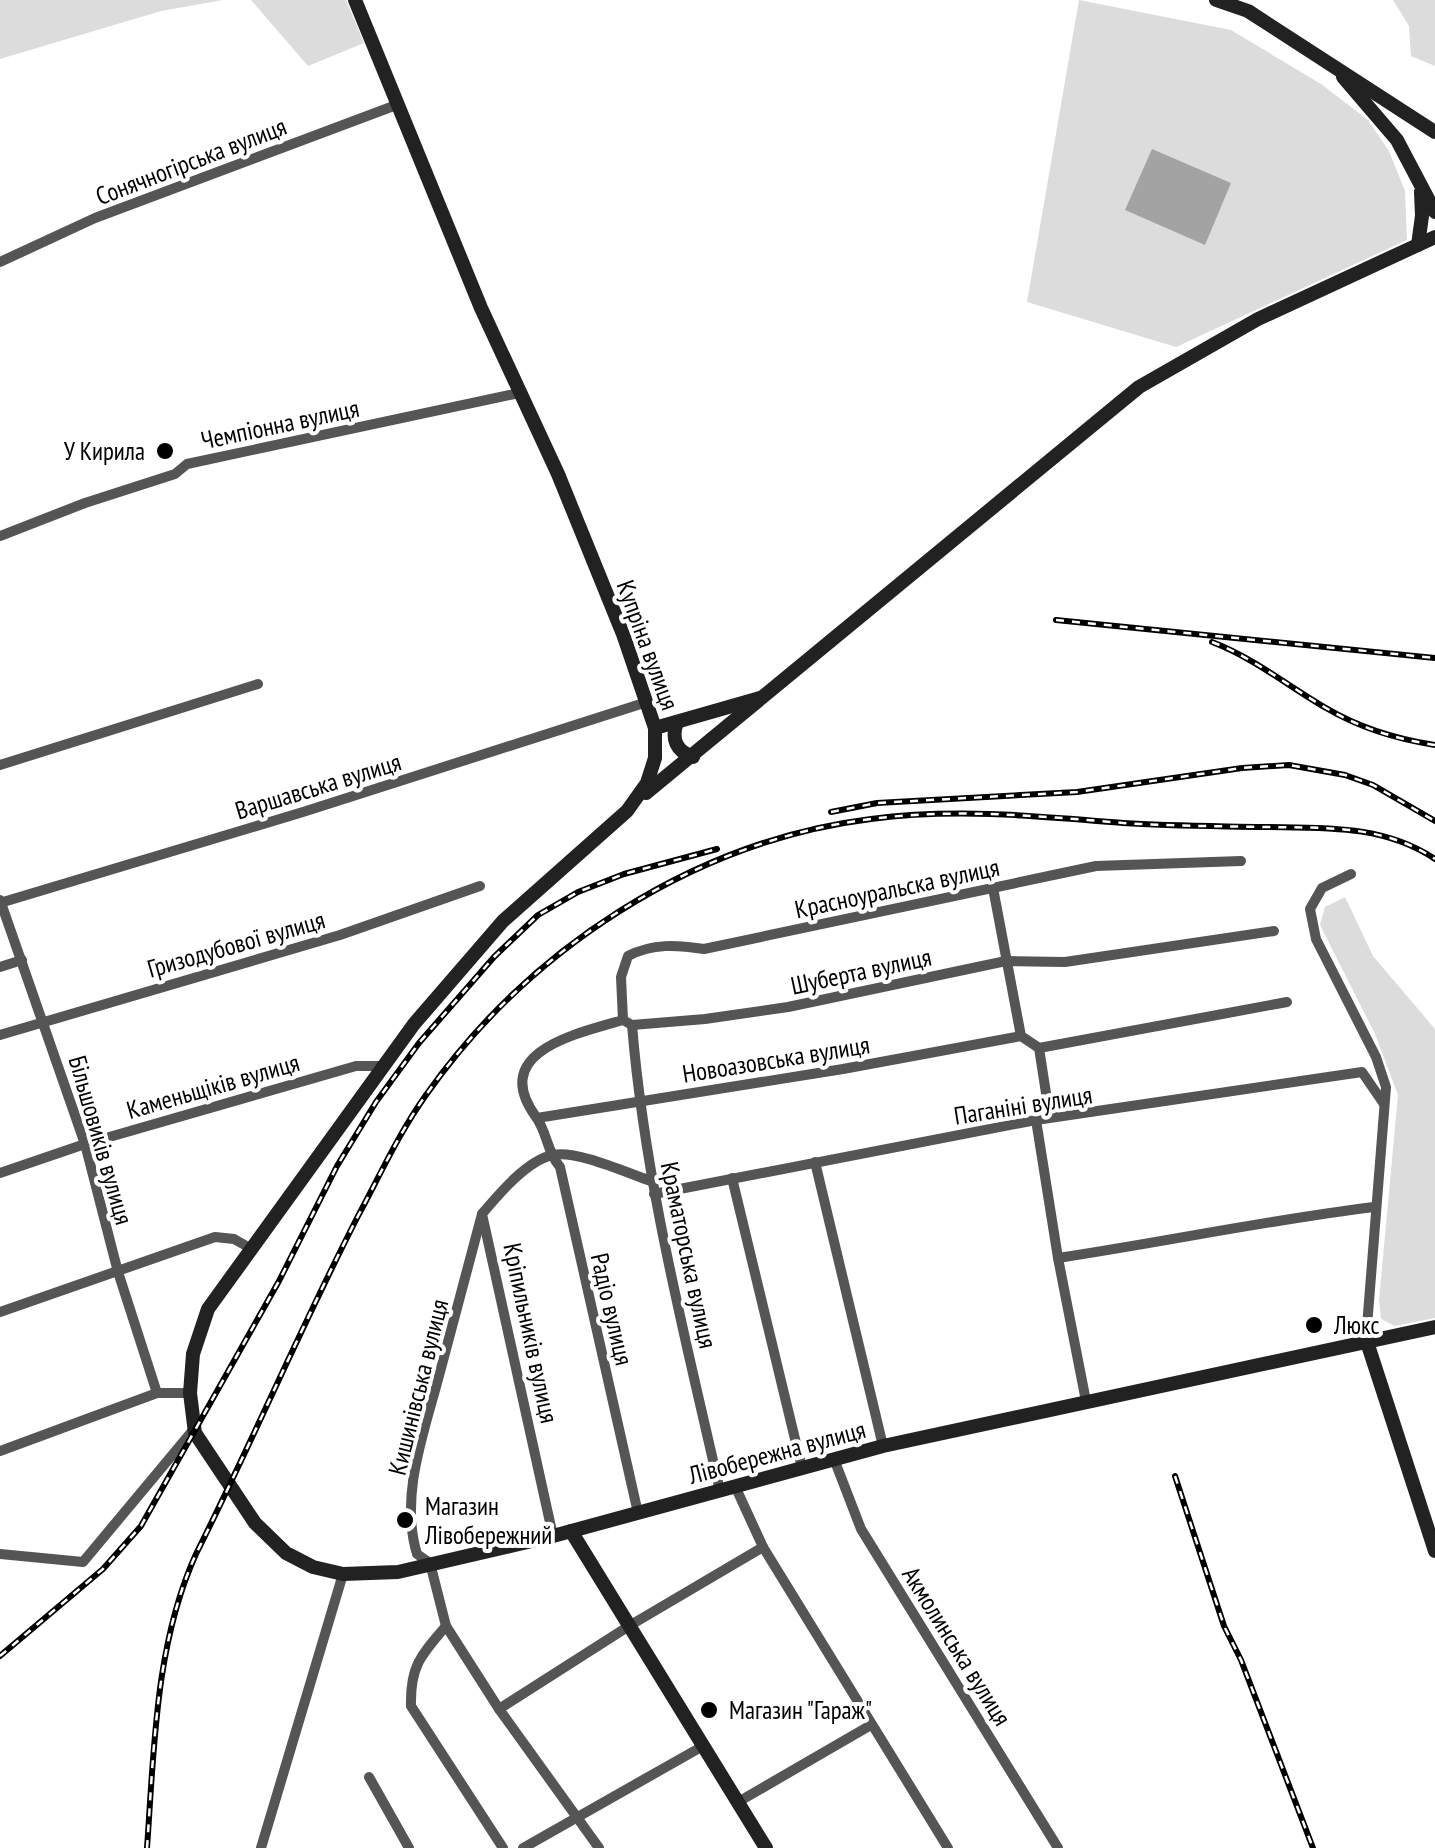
<svg xmlns="http://www.w3.org/2000/svg" width="1435" height="1848" viewBox="0 0 1435 1848" font-family="'PT Sans Narrow',sans-serif">
<rect width="100%" height="100%" fill="#fff"/>
<g fill="#dcdcdc">
<polygon points="0,0 223,0 161,11 0,59"/>
<polygon points="251,0 346,0 364,43 308,66"/>
<polygon points="1079,0 1231,30 1321,84 1368,120 1389,151 1405,191 1407,240 1176,347 1027,302"/>
<polygon points="1393,0 1435,0 1435,66 1411,56 1409,26"/>
<polygon points="1345,897 1373,956 1435,1029 1435,1318 1395,1326 1381,1319 1379,1300 1398,1095 1375,1034 1320,925 1325,907"/>
</g>
<polygon fill="#a3a3a3" points="1152,149 1231,183 1205,245 1125,210"/>
<g fill="none" stroke-linecap="round" stroke-linejoin="round">
<g stroke="#555" stroke-width="10">
<polyline points="0,262 95,218 399,104"/>
<polyline points="0,536 85,503 175,474 187,464 519,393"/>
<polyline points="0,765 258,684"/>
<polyline points="1351,874 1322,888 1310,909 1316,939 1376,1057 1386,1087 1366,1339"/>
<polyline points="993,888 1021,1036 1039,1048 1048,1106 1036,1120 1058,1258 1086,1401"/>
<polyline points="0,900 85,1144 118,1272 157,1393"/>
<polyline points="0,903 303,812 647,702"/>
<polyline points="0,967 22,960"/>
<path d="M623,1020L621,977L628,956C653,943 677,945 704,949L1096,866L1241,861"/>
<path d="M632,1025C645,1183 685,1336 720,1491"/>
<polyline points="0,1035 340,935 480,886"/>
<polyline points="1039,1048 1287,1002"/>
<polyline points="537,1118 843,1069 1021,1036"/>
<polyline points="815,1162 883,1446"/>
<polyline points="0,1173 85,1144 356,1066 382,1066"/>
<polyline points="732,1178 802,1468"/>
<polyline points="654,1194 1036,1120 1362,1072 1384,1104"/>
<path d="M482,1214C468,1267 454,1319 440,1372C425,1430 399,1495 417,1554L430,1563L446,1626L499,1709L599,1848"/>
<path d="M1058,1258C1164,1242 1268,1220 1374,1207"/>
<polyline points="0,1312 215,1237 234,1239 250,1248"/>
<polyline points="0,1451 157,1393 190,1393"/>
<polyline points="834,1459 861,1529 1058,1848"/>
<polyline points="735,1486 763,1547 948,1848"/>
<path d="M638,1513L560,1167C547,1152 547,1132 536,1117C489,1052 575,1034 623,1020L632,1025L705,1019L788,1007L1006,961L1065,962L1274,931"/>
<path d="M553,1536L482,1214C498,1195 527,1160 553,1155C577,1150 627,1173 651,1181"/>
<polyline points="0,1554 83,1562 194,1429"/>
<path d="M446,1626C421,1655 410,1666 411,1706L503,1848"/>
<polyline points="499,1709 629,1626 763,1547"/>
<polyline points="369,1777 409,1848"/>
<polyline points="738,1802 871,1725"/>
<polyline points="261,1848 343,1574"/>
<polyline points="523,1848 703,1746"/>
</g>
<g stroke="#222" stroke-width="14">
<polyline points="355,0 481,308 558,474 623,634 655,728 655,758 647,783 627,811 503,921 414,1024 208,1309 193,1354 190,1393 195,1433 255,1523 286,1553 313,1567 343,1574 398,1572 553,1536 883,1446 1435,1327"/>
<polyline points="1216,0 1248,11 1435,132"/>
<polyline points="1343,77 1397,140 1435,212"/>
<polyline points="1418,245 1422,216 1421,192"/>
<path d="M677,722C671,739 676,751 693,757"/>
<polyline points="655,728 760,698"/>
<polyline points="646,793 1139,387 1258,319 1435,237"/>
<polyline points="1366,1339 1435,1551"/>
<polyline points="571,1531 766,1848"/>
</g>
<defs>
<g id="rail">
<polyline points="1056,620 1435,658"/>
<path d="M1212,642C1254,658 1288,686 1326,708C1360,728 1396,739 1435,745"/>
<polyline points="831,812 877,803 1077,792 1242,768 1289,765 1345,775 1373,785 1435,821"/>
<polyline points="1175,1476 1224,1626 1241,1660 1313,1848"/>
<polyline points="0,1656 103,1569 141,1526 279,1281 337,1166 376,1102 419,1043 494,957 538,915 578,892 624,874 717,849"/>
<path d="M147,1848C154,1751 155,1644 196,1554C252,1442 301,1327 358,1216C380,1175 399,1133 426,1095C528,950 693,841 871,819C955,808 1039,816 1123,823C1169,826 1215,826 1262,827C1322,828 1383,824 1435,859"/>
</g>
</defs>
<use href="#rail" stroke="#000" stroke-width="6"/>
<use href="#rail" stroke="#fff" stroke-width="2.5" stroke-dasharray="8" stroke-linecap="butt"/>
</g>
<g fill="#000" stroke="#fff" stroke-width="4">
<circle cx="165" cy="451" r="10"/>
<circle cx="1314" cy="1325" r="10"/>
<circle cx="405" cy="1520" r="10"/>
<circle cx="709" cy="1710" r="10"/>
</g>
<g text-anchor="middle" dominant-baseline="central" stroke-width="8" stroke-linejoin="round" paint-order="stroke">
<g font-size="25" fill="#000" stroke="#fff">
<text transform="translate(191 161) rotate(-21)">Сонячногірська вулиця</text>
<text transform="translate(280 424) rotate(-12)">Чемпіонна вулиця</text>
<text transform="translate(648 645) rotate(70)">Купріна вулиця</text>
<text transform="translate(318 786) rotate(-17)">Варшавська вулиця</text>
<text transform="translate(897 888) rotate(-12)">Красноуральска вулиця</text>
<text transform="translate(236 944) rotate(-16)">Гризодубової вулиця</text>
<text transform="translate(861 971) rotate(-12)">Шуберта вулиця</text>
<text transform="translate(776 1059) rotate(-9)">Новоазовська вулиця</text>
<text transform="translate(213 1086) rotate(-16)">Каменьщіків вулиця</text>
<text transform="translate(1023 1105) rotate(-9)">Паганіні вулиця</text>
<text transform="translate(101 1140) rotate(74)">Більшовиків вулиця</text>
<text transform="translate(689 1255) rotate(78)">Краматорська вулиця</text>
<text transform="translate(612 1309) rotate(77)">Радіо вулиця</text>
<text transform="translate(531 1333) rotate(78)">Кріпильників вулиця</text>
<text transform="translate(418 1387) rotate(-76)">Кишинівська вулиця</text>
<text transform="translate(777 1452) rotate(-15)">Лівобережна вулиця</text>
<text transform="translate(957 1646) rotate(58)">Акмолинська вулиця</text>
</g>
<g font-size="25" fill="#000" stroke="#fff" text-anchor="start">
<text x="145" y="451" text-anchor="end">У Кирила</text>
<text x="1334" y="1325">Люкс</text>
<text x="425" y="1506">Магазин<tspan x="425" dy="29">Лівобережний</tspan></text>
<text x="729" y="1710">Магазин "Гараж"</text>
</g>
</g>
</svg>
